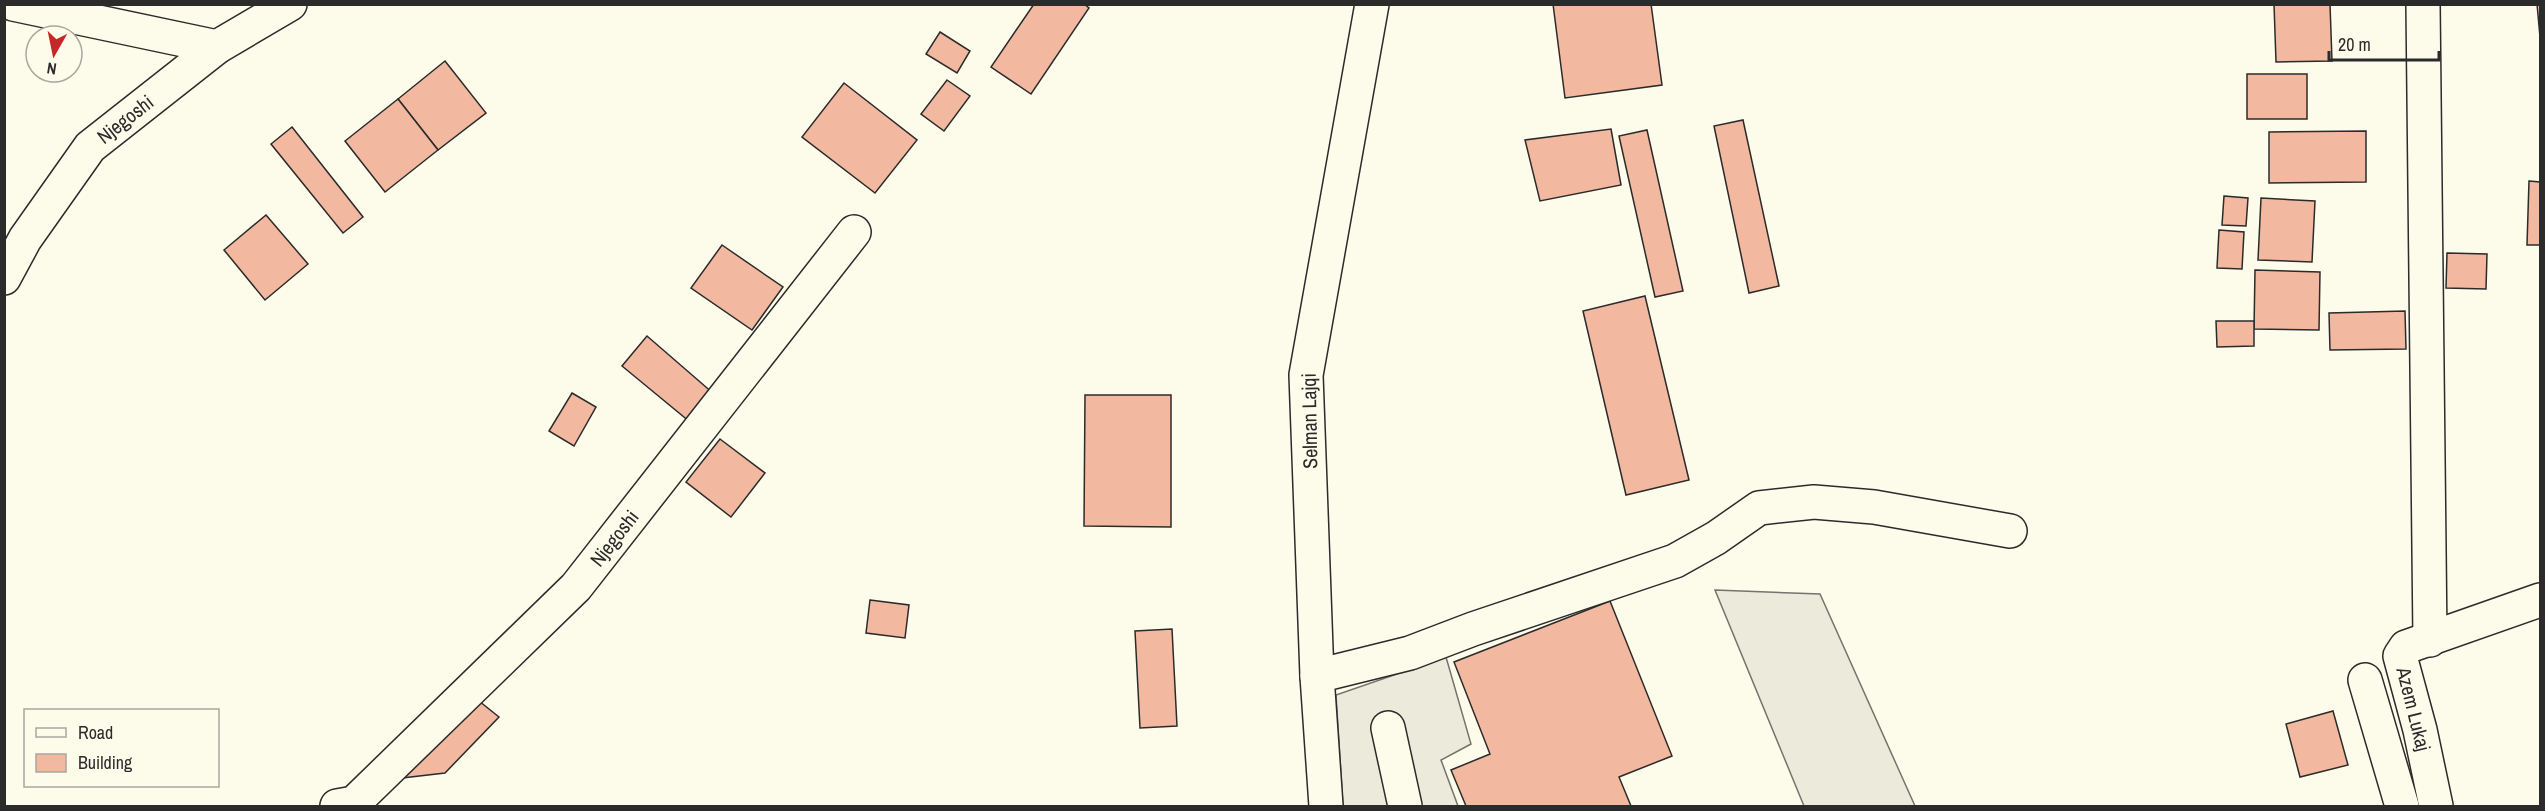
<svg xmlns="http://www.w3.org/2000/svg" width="2545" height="811" viewBox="0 0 2545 811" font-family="'Archivo Narrow',sans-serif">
<rect width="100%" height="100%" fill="#fdfbea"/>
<g fill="#eceadb" stroke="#74746e" stroke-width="1.5">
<polygon points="1715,590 1820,594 1915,806 1804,806"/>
<polygon points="1446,657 1471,744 1441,760 1458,806 1343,806 1336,695"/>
</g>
<g fill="#f2b8a0" stroke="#2b2b2b" stroke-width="1.5">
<polygon points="1034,4 1084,4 1089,8 1031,94 991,67"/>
<polygon points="1553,4 1651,4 1662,85 1565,98"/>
<polygon points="2274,4 2330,4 2332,61 2276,62"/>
<polygon points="2537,4 2540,4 2540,37"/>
<polygon points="940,32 970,51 957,73 926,54"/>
<polygon points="445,61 486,113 438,150 398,99"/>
<rect x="2247" y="74" width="60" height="45"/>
<polygon points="947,80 970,96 944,131 921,114"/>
<polygon points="844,83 917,140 875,193 802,137"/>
<polygon points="398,99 438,150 385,192 345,141"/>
<polygon points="1743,120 1779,286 1749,293 1714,126"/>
<polygon points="292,127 363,217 343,233 271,144"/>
<polygon points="1611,129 1621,185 1540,201 1525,140"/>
<polygon points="1647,130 1683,291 1655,297 1619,136"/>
<polygon points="2366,131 2366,182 2269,183 2269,132"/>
<polygon points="2529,181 2540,182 2540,245 2527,245"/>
<polygon points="2224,196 2248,198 2246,226 2222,225"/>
<polygon points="2261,198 2315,201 2312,262 2258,260"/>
<polygon points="266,215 308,264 265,300 224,250"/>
<polygon points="2219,230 2244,232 2242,269 2217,268"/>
<polygon points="722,245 783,287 752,330 691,288"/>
<polygon points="2447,253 2487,254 2486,289 2446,288"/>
<polygon points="2255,270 2320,272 2319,330 2254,329"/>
<polygon points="1645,296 1689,480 1626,495 1583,311"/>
<polygon points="2405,311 2406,349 2330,350 2329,313"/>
<polygon points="2216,321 2254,321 2254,346 2217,347"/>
<polygon points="647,336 714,394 690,422 622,366"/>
<polygon points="572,393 596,407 574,446 549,431"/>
<polygon points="1085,395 1171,395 1171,527 1084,526"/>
<polygon points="720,439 765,473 731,517 686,482"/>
<polygon points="870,600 909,605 905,638 866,633"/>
<polygon points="1610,601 1672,756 1619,777 1631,806 1466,806 1451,770 1490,754 1454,662"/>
<polygon points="1172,629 1177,726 1140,728 1135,631"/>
<polygon points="474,697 499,717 445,773 402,778"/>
<polygon points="2333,711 2348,765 2300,777 2286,724"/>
</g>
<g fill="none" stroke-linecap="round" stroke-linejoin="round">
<defs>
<g id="minor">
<polyline points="13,4 217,47"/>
<polyline points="2423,4 2430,640"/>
<polyline points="4,278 25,239 90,147 217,47 290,4"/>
<polyline points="1317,676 1410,653 1473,629 1675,561 1716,538 1759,508 1814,502 1874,507 2010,531"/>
<polyline points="2365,680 2402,806"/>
<polyline points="1388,728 1405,806"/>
<polyline points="337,806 354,803 576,587 854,232"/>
<polyline points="1326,806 1317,676 1306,375 1372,4"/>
<polyline points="2436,806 2420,730 2400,656 2406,647 2540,600"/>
</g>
</defs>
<use href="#minor" stroke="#2b2b2b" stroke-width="36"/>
<use href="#minor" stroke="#fdfbea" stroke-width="33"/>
</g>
<g text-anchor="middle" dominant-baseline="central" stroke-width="4.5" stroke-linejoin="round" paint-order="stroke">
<g font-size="20" fill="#2b2b2b" stroke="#fdfbea">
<text transform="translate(125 119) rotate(-38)">Njegoshi</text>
<text transform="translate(1309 421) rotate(-91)">Selman Lajqi</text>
<text transform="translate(614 538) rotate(-52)">Njegoshi</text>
<text transform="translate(2414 709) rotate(76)">Azem Lukaj</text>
</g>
</g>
<rect width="2545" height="811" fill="none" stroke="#2b2b2b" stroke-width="12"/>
<rect x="24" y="709" width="195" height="78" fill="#fdfbea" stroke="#a9a89e" stroke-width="1.5"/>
<rect x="36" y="728" width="30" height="9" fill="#fdfbea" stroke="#a9a89e" stroke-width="1.5"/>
<text x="78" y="739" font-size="18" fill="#2b2b2b">Road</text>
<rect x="36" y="754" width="30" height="18" fill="#f2b8a0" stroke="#a9a89e" stroke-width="1.5"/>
<text x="78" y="769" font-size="18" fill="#2b2b2b">Building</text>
<g transform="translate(54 54) rotate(189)"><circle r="28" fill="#fdfbea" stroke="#a9a89e" stroke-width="1.5"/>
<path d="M0-4.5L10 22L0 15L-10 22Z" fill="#c62828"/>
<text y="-9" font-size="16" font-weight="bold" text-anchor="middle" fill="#2b2b2b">N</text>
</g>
<path d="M2329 51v9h110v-9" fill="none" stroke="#2b2b2b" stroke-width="3"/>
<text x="2338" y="51" font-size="18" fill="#2b2b2b" stroke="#fdfbea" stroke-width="4.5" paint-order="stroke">20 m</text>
</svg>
